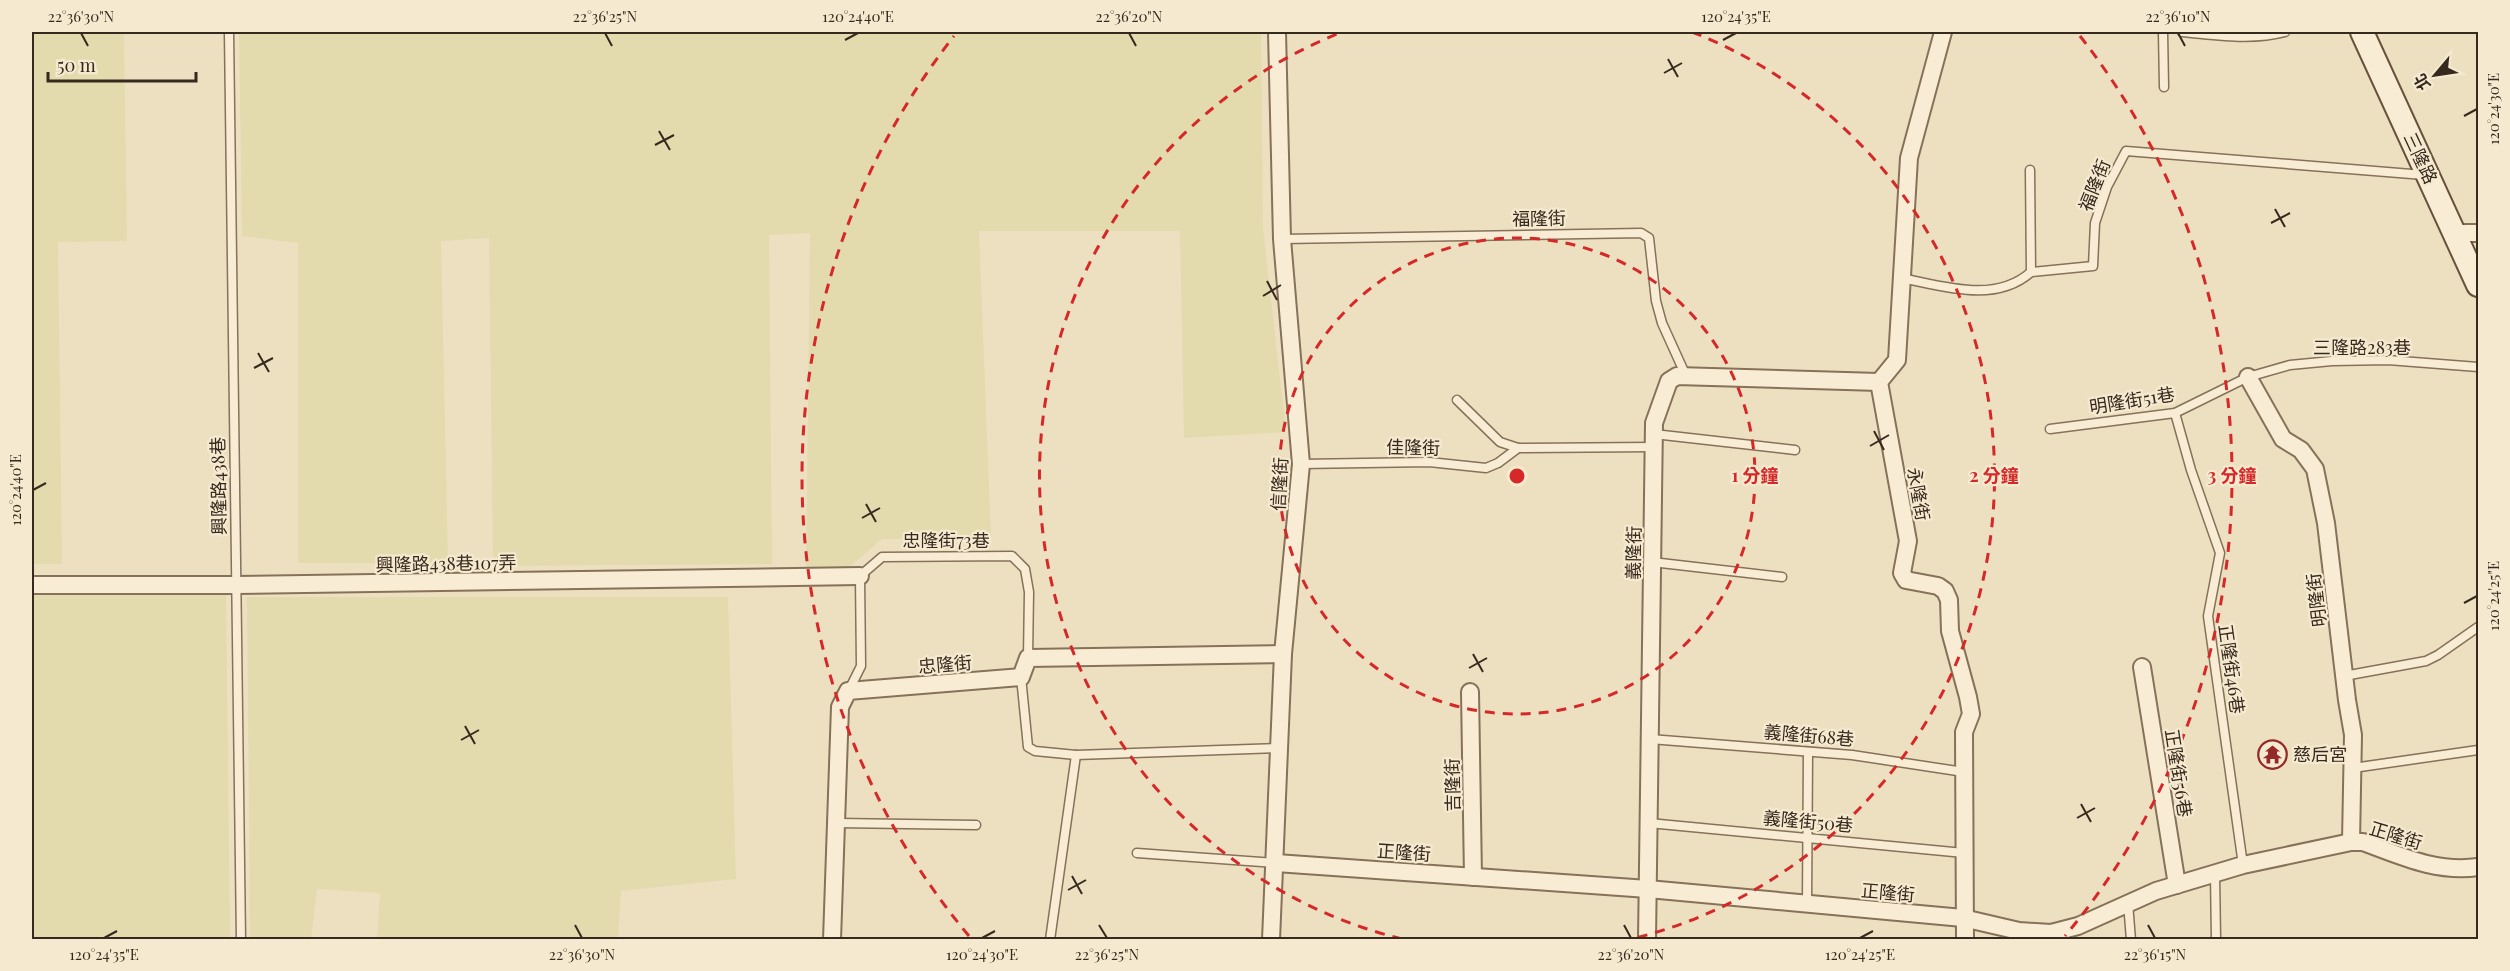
<svg xmlns="http://www.w3.org/2000/svg" width="2510" height="971" viewBox="0 0 2510 971" font-family="'Playfair Display','Noto Sans TC',serif">
<rect width="100%" height="100%" fill="#ede0c1"/>
<g fill="#e3daae">
<polygon points="32,32 124,32 127,241 58,242 62,564 32,564"/>
<polygon points="239,32 1261,32 1263,228 1286,432 1184,438 1180,231 979,231 991,539 882,539 847,569 806,567 810,233 769,235 772,564 493,566 489,238 441,241 448,563 298,563 298,243 242,236"/>
<polygon points="32,595 226,595 230,939 32,939"/>
<polygon points="247,597 728,597 736,879 621,891 618,939 377,939 380,893 317,889 311,939 250,939"/>
</g>
<g fill="none" stroke-linecap="round" stroke-linejoin="round">
<defs>
<g id="lane">
<polyline points="229,32 241,940"/>
<polyline points="2163,32 2164,87"/>
<path d="M2182,32C2217,35 2251,41 2285,32"/>
<polyline points="2030,170 2031,272"/>
<polyline points="1282,239 1641,233 1649,238 1656,301 1662,323 1686,376"/>
<path d="M1901,278C1943,286 1995,304 2031,272L2093,266L2095,223L2107,187L2126,151L2424,175"/>
<polyline points="1457,400 1500,442 1518,448 1654,447"/>
<polyline points="2175,413 2191,470 2220,553 2208,616 2243,865"/>
<polyline points="2050,429 2175,413 2248,377 2290,365 2332,361 2388,360 2478,367"/>
<polyline points="1654,434 1795,450"/>
<polyline points="1301,464 1429,462 1486,468 1498,463 1518,448"/>
<polyline points="1652,562 1782,577"/>
<polyline points="2344,676 2426,661 2438,655 2478,627"/>
<polyline points="1021,677 1028,747 1035,751 1076,755 1279,748"/>
<polyline points="849,690 861,666 860,576 882,557 1012,556 1025,569 1029,592 1028,658"/>
<polyline points="1650,739 1852,755 1964,772"/>
<polyline points="2353,768 2478,750"/>
<polyline points="837,823 976,825"/>
<polyline points="1649,823 1964,853"/>
<polyline points="1137,853 1276,863"/>
<polyline points="2215,873 2216,940"/>
<polyline points="2128,903 2131,940"/>
<polyline points="1807,904 1808,752"/>
<polyline points="1050,940 1076,755"/>
</g>
<g id="street">
<polyline points="1943,32 1909,158 1897,360 1879,382 1908,541 1902,573 1906,580 1938,586 1945,591 1949,600 1950,631 1968,697 1971,714 1964,732 1965,940"/>
<polyline points="2456,233 2478,233"/>
<polyline points="2248,377 2283,439 2301,450 2315,469 2326,523 2347,700 2353,735 2351,842"/>
<polyline points="32,585 236,585 860,576"/>
<polyline points="2142,667 2177,885"/>
<polyline points="1470,692 1473,877"/>
<path d="M1276,863L1648,889L1963,918L2019,931L2051,933L2078,926L2156,891L2243,865L2351,842H2363C2401,856 2437,873 2478,867"/>
<polyline points="832,940 840,707 848,691 1021,677 1028,658 1283,654"/>
<polyline points="1271,940 1283,654 1301,464 1282,239 1277,32"/>
<polyline points="1647,940 1654,423 1669,381 1677,376 1879,382"/>
</g>
<polyline id="secondary" points="2362,32 2478,285"/>
</defs>
<use href="#lane" stroke="#867159" stroke-width="11"/>
<use href="#street" stroke="#867159" stroke-width="20"/>
<use href="#secondary" stroke="#68523c" stroke-width="26"/>
<use href="#lane" stroke="#f8edd4" stroke-width="8"/>
<use href="#street" stroke="#f8edd4" stroke-width="16"/>
<use href="#secondary" stroke="#f8edd4" stroke-width="22"/>
</g>
<path fill="none" stroke="#36291d" stroke-width="2" d="M81,33L88,46M605,33L612,46M1129,33L1136,46M2178,33L2185,46M845,40L858,33M1723,40L1736,33M1668,59L1678,77M1664,73L1682,63M2464,116L2477,109M659,131L670,150M655,145L674,135M2275,209L2285,227M2271,223L2290,213M1267,281L1277,300M1263,296L1281,285M258,353L269,372M254,368L273,358M1874,431L1884,450M1870,446L1889,435M33,490L46,483M866,504L876,522M862,518L880,508M2464,603L2477,596M1473,654L1483,672M1469,668L1487,658M465,726L475,744M461,740L479,730M2081,804L2091,822M2077,818L2095,808M1072,876L1082,894M1068,890L1086,880M575,925L582,938M1099,925L1107,938M1624,925L1631,938M2148,925L2155,938M104,938L117,931M982,938L995,931M1860,938L1873,931"/>
<g fill="none" stroke="#d62828" stroke-width="3" stroke-dasharray="10 8">
<circle cx="1517" cy="476" r="238"/>
<path d="M1402 939A477 477 0 0 1 1342 32M1692 32A477 477 0 0 1 1632 939"/>
<path d="M969 936A715 715 0 0 1 954 36M2080 36A715 715 0 0 1 2065 936"/>
</g>
<defs>
<symbol id="temple-ring" viewBox="-11 -11 22 22"><circle r="9.5" fill="#f5ead0" stroke="#94292a" stroke-width="1.5"/><path d="M0-6L5-2H3V0L6.5 2.5H4V6H1.5V3h-3V6H-4V2.5H-6.5L-3 0V-2H-5Z" fill="#94292a"/></symbol>
</defs>
<g fill-rule="evenodd">
<use href="#temple-ring" x="2256" y="738" width="33" height="33"/>
</g>
<g text-anchor="middle" dominant-baseline="central" stroke-width="4.5" stroke-linejoin="round" paint-order="stroke">
<g font-size="18" fill="#36291d" stroke="#f5ead0">
<text transform="translate(2421 158) rotate(65)">三隆路</text>
<text transform="translate(2094 185) rotate(-68)">福隆街</text>
<text transform="translate(1539 218) rotate(-1)">福隆街</text>
<text x="2362" y="347">三隆路283巷</text>
<text transform="translate(2132 400) rotate(-9)">明隆街51巷</text>
<text transform="translate(1413 447) rotate(1)">佳隆街</text>
<text transform="translate(1279 484) rotate(-87)">信隆街</text>
<text transform="translate(218 486) rotate(-91)">興隆路438巷</text>
<text transform="translate(1919 494) rotate(80)">永隆街</text>
<text x="946" y="540">忠隆街73巷</text>
<text transform="translate(1633 553) rotate(-89)">義隆街</text>
<text transform="translate(446 563) rotate(-1)">興隆路438巷107弄</text>
<text transform="translate(2316 600) rotate(-97)">明隆街</text>
<text transform="translate(945 664) rotate(-5)">忠隆街</text>
<text transform="translate(2232 669) rotate(82)">正隆街46巷</text>
<text transform="translate(1809 735) rotate(5)">義隆街68巷</text>
<text transform="translate(2179 773) rotate(81)">正隆街56巷</text>
<text transform="translate(1452 785) rotate(-91)">吉隆街</text>
<text transform="translate(1808 821) rotate(5)">義隆街50巷</text>
<text transform="translate(2396 835) rotate(17)">正隆街</text>
<text transform="translate(1404 852) rotate(4)">正隆街</text>
<text transform="translate(1888 892) rotate(5)">正隆街</text>
</g>
<g font-size="18" fill="#36291d" stroke="#f5ead0" text-anchor="start">
<text x="2293" y="754">慈后宮</text>
</g>
</g>
<circle cx="1517" cy="476" r="9" fill="#d62828" stroke="#f5ead0" stroke-width="3"/>
<g font-size="18" text-anchor="middle" font-weight="bold" fill="#d62828" stroke="#f5ead0" stroke-width="4.5" stroke-linejoin="round" paint-order="stroke">
<text x="1755" y="482">1 分鐘</text>
<text x="1994" y="482">2 分鐘</text>
<text x="2232" y="482">3 分鐘</text>
</g>
<rect width="2510" height="971" fill="none" stroke="#f5ead0" stroke-width="66"/>
<g transform="translate(2435 75) rotate(241)" stroke="#f5ead0" stroke-width="4.5" paint-order="stroke">
<path d="M0-4.5L10 22L0 15L-10 22Z" fill="#36291d"/>
<text y="-9" font-size="16" font-weight="bold" text-anchor="middle" fill="#36291d">北</text>
</g>
<path d="M48 72v9h148v-9" fill="none" stroke="#36291d" stroke-width="3"/>
<text x="57" y="72" font-size="18" fill="#36291d" stroke="#f5ead0" stroke-width="4.5" paint-order="stroke">50 m</text>
<rect x="33" y="33" width="2444" height="905" fill="none" stroke="#36291d" stroke-width="2"/>
<g font-size="15" text-anchor="middle" fill="#36291d">
<text x="81" y="22">22°36'30"N</text>
<text x="605" y="22">22°36'25"N</text>
<text x="858" y="22">120°24'40"E</text>
<text x="1129" y="22">22°36'20"N</text>
<text x="1736" y="22">120°24'35"E</text>
<text x="2178" y="22">22°36'10"N</text>
<text transform="translate(2494 109) rotate(-90)" y="5">120°24'30"E</text>
<text transform="translate(16 490) rotate(-90)" y="5">120°24'40"E</text>
<text transform="translate(2494 596) rotate(-90)" y="5">120°24'25"E</text>
<text x="104" y="960">120°24'35"E</text>
<text x="582" y="960">22°36'30"N</text>
<text x="982" y="960">120°24'30"E</text>
<text x="1107" y="960">22°36'25"N</text>
<text x="1631" y="960">22°36'20"N</text>
<text x="1860" y="960">120°24'25"E</text>
<text x="2155" y="960">22°36'15"N</text>
</g>
</svg>
